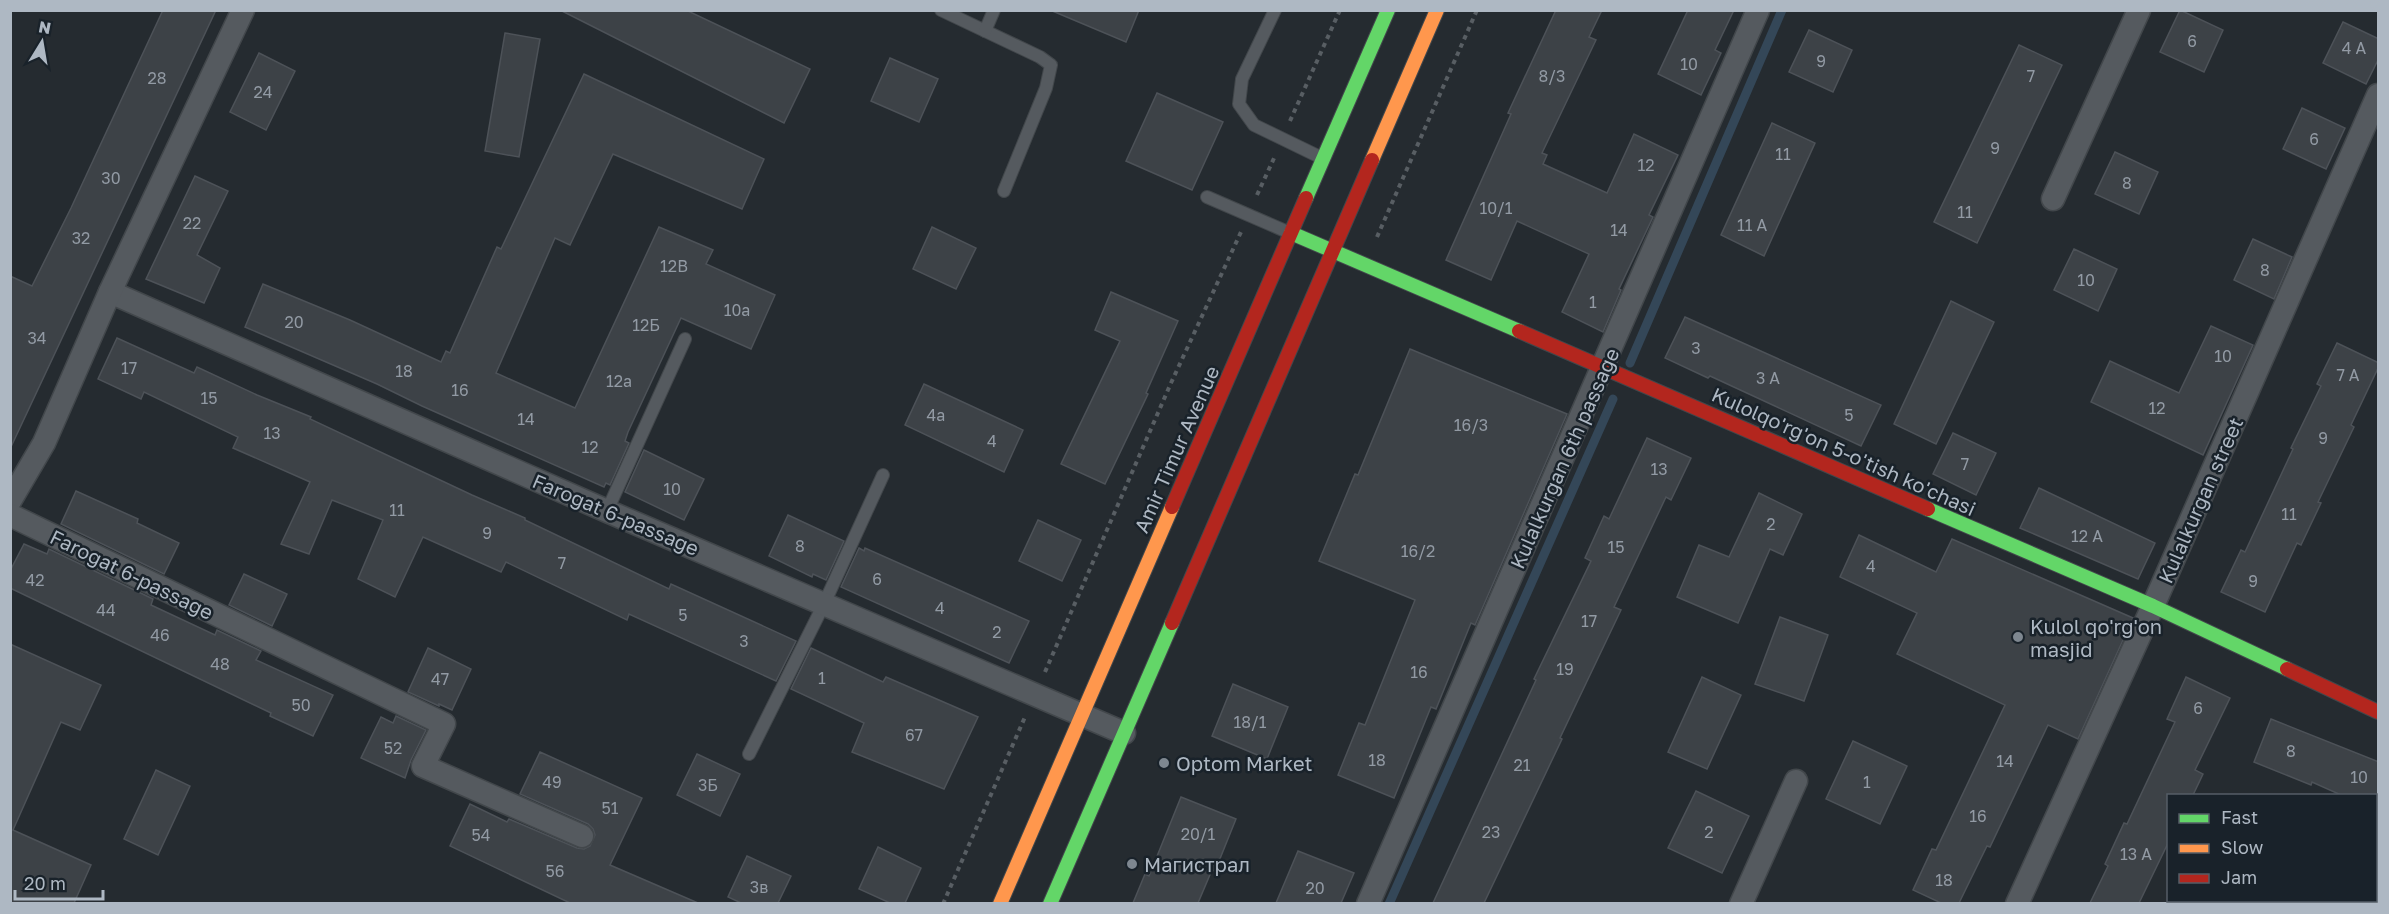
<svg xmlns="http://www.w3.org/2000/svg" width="2389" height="914" viewBox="0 0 2389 914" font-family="'Golos Text',sans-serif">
<rect width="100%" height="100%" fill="#252b30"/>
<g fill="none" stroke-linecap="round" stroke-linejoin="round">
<g stroke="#344758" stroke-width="9">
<polyline points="1630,363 1782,10"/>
<polyline points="1389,904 1613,399"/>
</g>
</g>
<g fill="#3d4247" stroke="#4d5258" stroke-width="1.5">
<polygon points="163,10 216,10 10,449 10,276 32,286 71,208"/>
<polygon points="560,10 686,10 810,69 784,123"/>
<polygon points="1050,10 1139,10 1126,42"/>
<polygon points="1556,10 1602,10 1589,37 1596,40 1542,153 1547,155 1543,164 1607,193 1634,134 1678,155 1649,215 1653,217 1619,289 1621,290 1603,332 1562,312 1589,254 1517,221 1491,280 1446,260 1511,114 1508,113"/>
<polygon points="1688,10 1734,10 1715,50 1721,53 1701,95 1658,74"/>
<polygon points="2180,10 2223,30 2204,72 2160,52"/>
<polygon points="2343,22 2379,39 2379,58 2366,84 2323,63"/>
<polygon points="1809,30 1852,50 1833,92 1789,72"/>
<polygon points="505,33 540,39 519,157 485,151"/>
<polygon points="2019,45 2062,65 1977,243 1934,222"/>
<polygon points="259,53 295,71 266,130 230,112"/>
<polygon points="890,58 938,79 919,122 871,101"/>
<polygon points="584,74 764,159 742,209 613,154 570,245 555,238 496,373 575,408 659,227 713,250 706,264 775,295 751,349 681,318 628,432 625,441 629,443 610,485 606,483 604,487 422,406 377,384 245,327 263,284 350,320 441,362 446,351 450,353 497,247 501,249"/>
<polygon points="1157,93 1223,122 1192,190 1126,161"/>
<polygon points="2302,108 2345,128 2326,169 2283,149"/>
<polygon points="1772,123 1815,143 1764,256 1721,235"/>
<polygon points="2115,152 2158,172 2139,214 2095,194"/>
<polygon points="195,176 228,191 197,255 220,268 204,303 146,279"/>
<polygon points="932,227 976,248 956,289 913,269"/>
<polygon points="2253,239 2292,257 2274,299 2234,280"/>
<polygon points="2074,249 2117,269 2098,311 2054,290"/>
<polygon points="1111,292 1178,321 1146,393 1148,394 1105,484 1061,464 1120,341 1095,330"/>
<polygon points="1951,301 1994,322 1936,444 1894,424"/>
<polygon points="1685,317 1881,405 1861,446 1710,376 1708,378 1665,358"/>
<polygon points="2211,326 2253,345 2203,455 2091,402 2110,361 2179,393"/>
<polygon points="117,338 194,373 197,367 257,395 311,417 310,419 472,495 525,518 525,520 669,589 671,584 796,641 776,681 629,614 627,620 506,562 501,572 423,537 395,597 358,579 383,520 332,500 309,554 281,544 310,482 233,448 238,437 144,392 141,399 98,379"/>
<polygon points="2337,343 2379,363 2379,366 2351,425 2354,427 2318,502 2321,503 2301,545 2297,543 2265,612 2221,592 2241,550 2245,552 2293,449 2291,448 2321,386 2317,384"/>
<polygon points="1410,349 1567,414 1475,625 1471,623 1436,709 1431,707 1394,798 1338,775 1359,723 1365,725 1415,600 1319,561 1355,474 1358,475"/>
<polygon points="924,384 1023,430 1004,472 905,425"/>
<polygon points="1953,433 1996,453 1976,495 1933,474"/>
<polygon points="1647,438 1691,458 1671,500 1666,497 1614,607 1621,610 1560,738 1562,739 1484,903 1433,903 1536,680 1534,679 1591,561 1585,558 1604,516 1609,519"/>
<polygon points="644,450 704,479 684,520 625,492"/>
<polygon points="2039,488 2155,543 2138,579 2020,528"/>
<polygon points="76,491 138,519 137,523 179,543 164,574 61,524"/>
<polygon points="1759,493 1802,514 1783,555 1770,549 1738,623 1677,597 1699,545 1729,557"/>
<polygon points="788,515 844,541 826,580 813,574 812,577 769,556"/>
<polygon points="1038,520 1081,540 1062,581 1019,561"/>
<polygon points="1859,535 1936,572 1952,539 2133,618 2078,739 2048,725 1990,847 1987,846 1959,903 1941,903 1913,890 1932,849 1936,850 2005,705 1897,654 1917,613 1840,577"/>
<polygon points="24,544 47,554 49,549 153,599 151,605 215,635 217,630 261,651 256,660 333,695 313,736 270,716 271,713 10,588 10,571"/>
<polygon points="859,548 864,551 865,548 1029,621 1009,663 841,587"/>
<polygon points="244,574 287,594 272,626 229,605"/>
<polygon points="1780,617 1828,635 1804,701 1755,684"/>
<polygon points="10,644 101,685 80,730 61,722 13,830 91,865 74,903 10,903"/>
<polygon points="428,648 471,669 452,710 439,704 439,706 408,692"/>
<polygon points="811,648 883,682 886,677 978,717 944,789 852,752 864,723 791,689"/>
<polygon points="1702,677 1741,695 1707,769 1668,752"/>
<polygon points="2186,677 2230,698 2195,770 2203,774 2193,795 2169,795 2169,841 2139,903 2090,903 2108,866 2105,864 2124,823 2127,824 2175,722 2167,719"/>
<polygon points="1233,684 1288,707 1267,759 1212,736"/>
<polygon points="396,716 426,730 411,760 405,778 361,758 381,717 393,723"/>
<polygon points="2271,719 2379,762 2379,795 2341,795 2312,782 2311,785 2254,762"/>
<polygon points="1853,741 1907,766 1880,824 1826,799"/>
<polygon points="540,752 642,798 610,865 698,903 570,903 450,846 470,804 507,822 509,819 577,848 584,849 590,846 595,835 593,829 588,824 520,794"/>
<polygon points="697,754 740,774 720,816 677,795"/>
<polygon points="156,770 190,786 158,855 124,839"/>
<polygon points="1696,791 1749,816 1722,873 1668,848"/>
<polygon points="1181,797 1236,819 1215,871 1212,870 1198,903 1133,903 1145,874 1149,876"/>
<polygon points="878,847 921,868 905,903 890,903 859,889"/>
<polygon points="1298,851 1354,873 1341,903 1276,903"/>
<polygon points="747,856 791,876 778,903 741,903 728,897"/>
</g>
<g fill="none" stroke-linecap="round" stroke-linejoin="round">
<defs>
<g id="lane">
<polyline points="941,10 1040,57 1051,65 1046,88 1004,191"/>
<polyline points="1275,10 1242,79 1239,104 1254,125 1322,158"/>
<polyline points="985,31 994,10"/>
<polyline points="1207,197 1290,233"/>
<polyline points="607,511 685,339"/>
<polyline points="749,754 824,604 883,475"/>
</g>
<g id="street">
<polyline points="2053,199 2139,10"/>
<polyline points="110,292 607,511 1124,733"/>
<polyline points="10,501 44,443 110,292 243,10"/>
<polyline points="10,515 444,724 423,766 582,836"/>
<polyline points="1368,904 1758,10"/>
<polyline points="1741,904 1796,781"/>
<polyline points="2017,904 2153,606 2378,95"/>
</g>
<g id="fast">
<polyline points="1306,198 1388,10"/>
<polyline points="1291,233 1519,331"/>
<polyline points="1928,509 2153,606 2287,669"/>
<polyline points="1050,904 1172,623"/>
</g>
<g id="slow">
<polyline points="1372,160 1437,10"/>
<polyline points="1000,904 1172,507"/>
</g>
<g id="jam">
<polyline points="1519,331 1928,509"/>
<polyline points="1172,507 1306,198"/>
<polyline points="1172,623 1372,160"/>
<polyline points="2287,669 2378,712"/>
</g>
</defs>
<use href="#lane" stroke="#42474b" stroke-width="14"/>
<use href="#street" stroke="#42474b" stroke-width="25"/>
<use href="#fast" stroke="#42474b" stroke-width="16"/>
<use href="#slow" stroke="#42474b" stroke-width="16"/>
<use href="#jam" stroke="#42474b" stroke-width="16"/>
<g stroke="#585e63" stroke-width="4" stroke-dasharray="4.5 4.5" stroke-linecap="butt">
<polyline points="1290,121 1340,10"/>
<polyline points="1257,195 1275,156"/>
<polyline points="1377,237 1477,10"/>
<polyline points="1045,672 1171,383 1241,232"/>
<polyline points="943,904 1025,717"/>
</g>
<use href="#lane" stroke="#555a5f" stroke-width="12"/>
<use href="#street" stroke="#555a5f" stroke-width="22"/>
<use href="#fast" stroke="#63d668" stroke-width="14"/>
<use href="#slow" stroke="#ff974d" stroke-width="14"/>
<use href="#jam" stroke="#b3261e" stroke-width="14"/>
</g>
<g fill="#7e8790" stroke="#19222a" stroke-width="2">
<circle cx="2018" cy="637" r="6"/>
<circle cx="1164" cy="763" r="6"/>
<circle cx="1132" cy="864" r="6"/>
</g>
<g text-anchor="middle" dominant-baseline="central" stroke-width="5" stroke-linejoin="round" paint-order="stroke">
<g font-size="16" fill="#929aa4">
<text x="2192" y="41">6</text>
<text x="2354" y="48">4 A</text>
<text x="1821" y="61">9</text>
<text x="1689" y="64">10</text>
<text x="1552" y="76">8/3</text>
<text x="2031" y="76">7</text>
<text x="157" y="78">28</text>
<text x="263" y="92">24</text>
<text x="2314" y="139">6</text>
<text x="1995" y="148">9</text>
<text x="1783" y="154">11</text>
<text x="1646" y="165">12</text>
<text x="111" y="178">30</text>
<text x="2127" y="183">8</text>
<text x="1496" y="208">10/1</text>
<text x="1965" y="212">11</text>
<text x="192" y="223">22</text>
<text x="1752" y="225">11 A</text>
<text x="1619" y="230">14</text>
<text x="81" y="238">32</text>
<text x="674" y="266">12В</text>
<text x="2265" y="270">8</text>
<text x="2086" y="280">10</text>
<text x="1593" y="302">1</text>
<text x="737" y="310">10а</text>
<text x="294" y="322">20</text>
<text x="646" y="325">12Б</text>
<text x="37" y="338">34</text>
<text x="1696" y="348">3</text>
<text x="2223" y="356">10</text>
<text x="129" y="368">17</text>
<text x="404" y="371">18</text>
<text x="2348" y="375">7 A</text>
<text x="1768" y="378">3 A</text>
<text x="619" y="381">12а</text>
<text x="460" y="390">16</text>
<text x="209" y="398">15</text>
<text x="2157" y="408">12</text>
<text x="936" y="415">4а</text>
<text x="1849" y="415">5</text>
<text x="526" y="419">14</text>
<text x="1471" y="425">16/3</text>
<text x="272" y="433">13</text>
<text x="2323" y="438">9</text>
<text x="992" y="441">4</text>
<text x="590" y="447">12</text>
<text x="1965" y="464">7</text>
<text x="1659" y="469">13</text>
<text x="672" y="489">10</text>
<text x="397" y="510">11</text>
<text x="2289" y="514">11</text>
<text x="1771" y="524">2</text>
<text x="487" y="533">9</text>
<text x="2087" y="536">12 A</text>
<text x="800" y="546">8</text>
<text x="1616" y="547">15</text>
<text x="1418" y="551">16/2</text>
<text x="562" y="563">7</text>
<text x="1871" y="566">4</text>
<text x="877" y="579">6</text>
<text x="35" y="580">42</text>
<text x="2253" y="581">9</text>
<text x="940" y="608">4</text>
<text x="106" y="610">44</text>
<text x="683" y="615">5</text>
<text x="1589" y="621">17</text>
<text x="997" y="632">2</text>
<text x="160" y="635">46</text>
<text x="744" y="641">3</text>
<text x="220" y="664">48</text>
<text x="1565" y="669">19</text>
<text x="1419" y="672">16</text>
<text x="822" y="678">1</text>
<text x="440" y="679">47</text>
<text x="301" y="705">50</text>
<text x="2198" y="708">6</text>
<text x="1250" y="722">18/1</text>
<text x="914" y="735">67</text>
<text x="393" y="748">52</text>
<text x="2291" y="751">8</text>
<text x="1377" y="760">18</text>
<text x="2005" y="761">14</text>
<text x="1522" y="765">21</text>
<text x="2359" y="777">10</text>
<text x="552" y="782">49</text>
<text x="1867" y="782">1</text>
<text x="708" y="785">3Б</text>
<text x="610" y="808">51</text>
<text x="1978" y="816">16</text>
<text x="1491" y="832">23</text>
<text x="1709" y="832">2</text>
<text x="1198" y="834">20/1</text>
<text x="481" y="835">54</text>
<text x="2136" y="854">13 A</text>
<text x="555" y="871">56</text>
<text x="1944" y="880">18</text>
<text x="759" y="887">3в</text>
<text x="1315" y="888">20</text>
</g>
<g font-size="20" fill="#aeb8c3" stroke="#19222a">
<text transform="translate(1176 449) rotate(-66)">Amir Timur Avenue</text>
<text transform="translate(1844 451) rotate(24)">Kulolqo'rg'on 5-o'tish ko'chasi</text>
<text transform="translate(1564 458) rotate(-66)">Kulalkurgan 6th passage</text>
<text transform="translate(2200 500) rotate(-66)">Kulalkurgan street</text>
<text transform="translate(616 514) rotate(23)">Farogat 6-passage</text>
<text transform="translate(132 574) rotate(26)">Farogat 6-passage</text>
</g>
<g font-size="20" fill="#aeb8c3" stroke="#19222a" text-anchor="start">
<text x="2030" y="626">Kulol qo'rg'on<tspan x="2030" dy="23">masjid</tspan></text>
<text x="1176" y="763">Optom Market</text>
<text x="1144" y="864">Магистрал</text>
</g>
</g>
<rect width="2389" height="914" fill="none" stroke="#aeb8c3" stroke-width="24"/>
<rect x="2167" y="794" width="210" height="108" fill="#19222a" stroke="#555e67" stroke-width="1.5"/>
<rect x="2179" y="814" width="30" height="9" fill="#63d668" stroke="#555e67" stroke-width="1.5"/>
<text x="2221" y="824" font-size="18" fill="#aeb8c3">Fast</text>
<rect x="2179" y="844" width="30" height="9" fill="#ff974d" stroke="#555e67" stroke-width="1.5"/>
<text x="2221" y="854" font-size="18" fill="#aeb8c3">Slow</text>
<rect x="2179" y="874" width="30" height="9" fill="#b3261e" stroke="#555e67" stroke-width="1.5"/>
<text x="2221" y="884" font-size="18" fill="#aeb8c3">Jam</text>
<g transform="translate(42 42) rotate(11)" stroke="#19222a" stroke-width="4.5" paint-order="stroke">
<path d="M0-4.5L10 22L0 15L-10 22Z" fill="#aeb8c3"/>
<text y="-9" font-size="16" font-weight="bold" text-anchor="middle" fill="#aeb8c3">N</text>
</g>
<path d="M15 890v9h88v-9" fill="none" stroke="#aeb8c3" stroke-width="3"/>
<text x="24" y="890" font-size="18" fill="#aeb8c3" stroke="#19222a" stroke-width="4.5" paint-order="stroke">20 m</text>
</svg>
